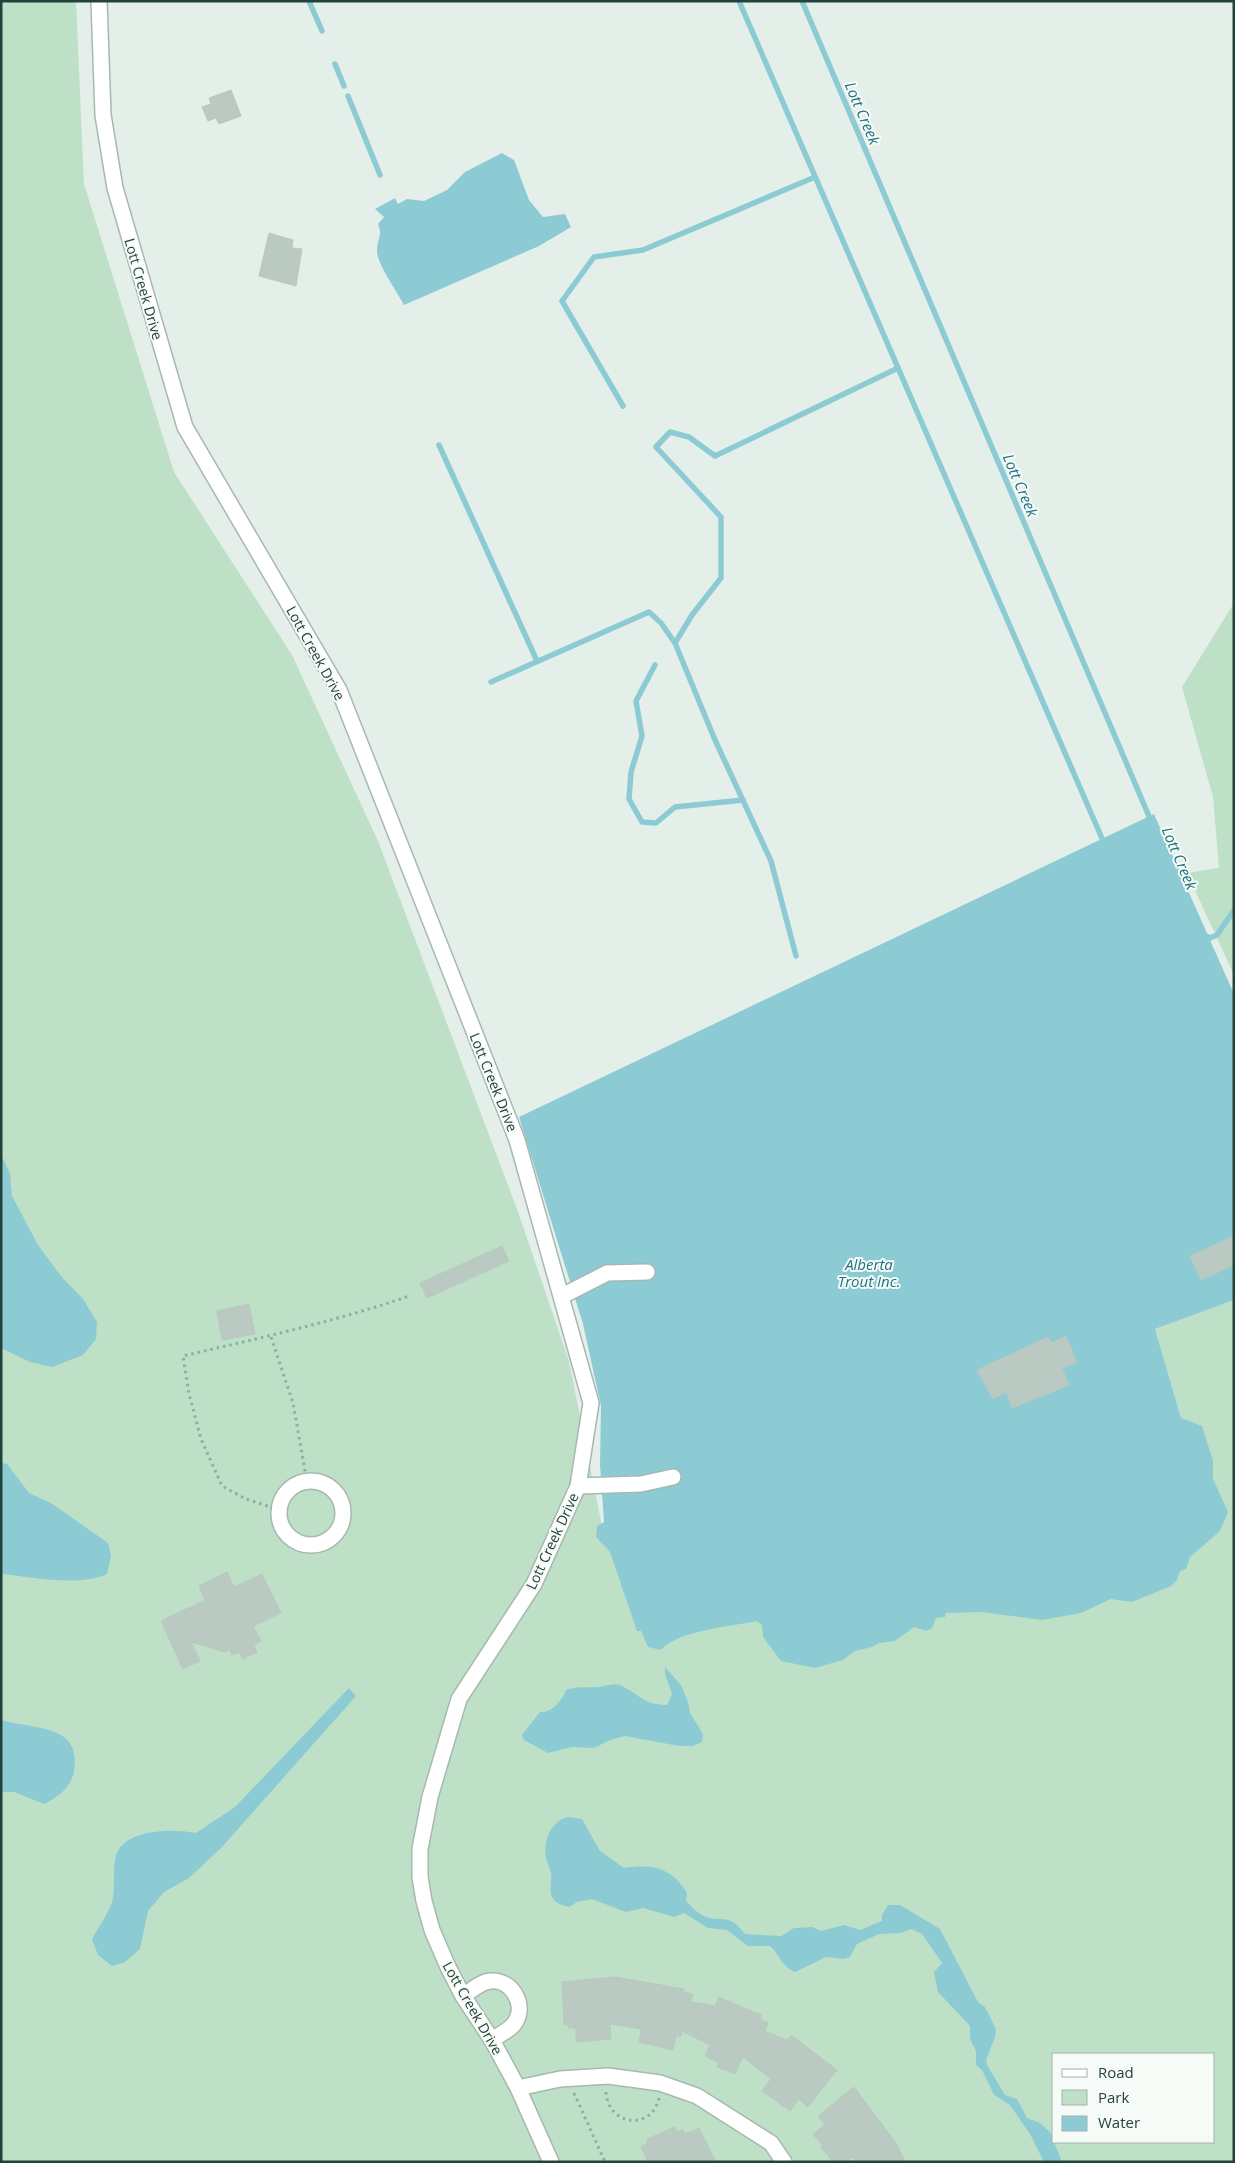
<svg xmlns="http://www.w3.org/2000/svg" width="1235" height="2163" viewBox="0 0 1235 2163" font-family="'Open Sans',sans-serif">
<rect width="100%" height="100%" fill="#e5efea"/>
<g fill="#bee0c6" fill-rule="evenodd">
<path d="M1,1H76L84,184L174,472L292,655L378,841L517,1209L569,1361L604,1536L1207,1507L1155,1329L1234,1300V2162H1ZM1054,2054H1214V2142H1054Z"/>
<polygon points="1234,603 1234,975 1187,873 1219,868 1213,797 1182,687"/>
</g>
<g fill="#8ccbd4">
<path d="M502,153L514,160L529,200L543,217L565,214L571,227L539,246L404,305C397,291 378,266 377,251C377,239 383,236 378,224L384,217L375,209L395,198L398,204L407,199L424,201L447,190L465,172Z"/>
<path d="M1154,814L1234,994V1300L1155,1329L1181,1418L1202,1426L1213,1461V1479L1228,1512L1220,1531L1190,1557L1186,1569L1180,1571L1177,1580L1171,1586L1132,1602L1111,1599L1081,1613L1042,1620L981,1612L946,1613L945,1617L936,1618L932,1628L926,1631L914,1627L895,1641L879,1643L872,1647L855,1651L843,1660L815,1668L781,1661L763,1637L762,1625L757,1621C732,1626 676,1631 661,1650L648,1647L641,1631H637L610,1552L596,1537L597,1526L604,1522L600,1465L601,1406L583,1324L519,1117Z"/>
<polygon points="1,1154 10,1174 12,1196 38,1245 61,1276 83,1299 97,1322 96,1339 83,1355 52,1367 30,1362 1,1348"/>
<path d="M1,1463L7,1464L29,1493L51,1503L108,1543L111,1555L107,1574C78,1587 33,1577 1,1574Z"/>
<path d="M665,1667L681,1685L688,1702L690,1713L703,1734L702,1742L693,1746H679L625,1736L610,1740L594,1748L572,1747L548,1753L524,1740L522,1735L540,1712C552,1713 562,1701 566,1690C579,1686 585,1688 598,1687C607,1687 614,1681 624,1687C641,1696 645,1705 667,1705L672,1694L665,1674Z"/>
<path d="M349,1688L356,1696L222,1847L189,1878L164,1892L148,1911L140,1949L125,1962L112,1966L98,1955L92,1939C98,1928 108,1914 112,1902C116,1887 112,1870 116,1855C124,1829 174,1828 196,1833L235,1807Z"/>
<path d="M1,1720C34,1730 82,1723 74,1771C71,1788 58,1797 44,1804L14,1792H1Z"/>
<path d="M568,1817L582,1819L600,1851L624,1868C652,1864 671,1867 687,1893L686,1901C691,1906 697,1913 704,1916C724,1924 727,1911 745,1934L781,1936L794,1928L812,1927L821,1931L844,1925L860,1930L882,1921V1915L888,1905H900L940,1929L978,2002L985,2007L996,2029L995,2037L986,2060L987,2065L1005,2095L1017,2099L1027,2118L1040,2123L1054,2136V2142L1062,2162H1044L1030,2134L1010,2105L994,2095L982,2070L976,2065V2051L970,2039V2026L938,1992L934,1972L942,1963L922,1934L911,1929L901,1933L879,1934L857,1944L850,1957L843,1959L826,1957L795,1972C781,1966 780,1955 770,1946H748L727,1930L708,1928L684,1913L674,1917L643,1908L626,1912L592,1899L577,1902L569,1907C562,1905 556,1904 552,1897C549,1890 552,1880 551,1873C550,1868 547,1863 546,1858C543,1841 551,1821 568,1817Z"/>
</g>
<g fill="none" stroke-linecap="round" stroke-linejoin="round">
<g stroke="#8ccbd4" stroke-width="5.5">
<polyline points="309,1 322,31"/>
<polyline points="739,1 1104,843"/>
<polyline points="802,1 1151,821"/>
<polyline points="335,64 344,86"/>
<polyline points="348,96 380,175"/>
<polyline points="623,406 562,301 594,257 643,250 815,177"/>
<polyline points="439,445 537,661"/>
<polyline points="655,665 636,701 642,736 631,772 629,799 642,822 656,823 675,807 743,800"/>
<polyline points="491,682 649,612 661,623 675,643"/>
<polyline points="1204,935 1210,938 1217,935 1234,910"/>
<polyline points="796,956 771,861 715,740 675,643 692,615 721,578 721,517 656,447 670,432 689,437 715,456 898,368"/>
</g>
</g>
<g fill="#bacac3" stroke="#b7c9c1">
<polygon points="231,90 241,116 219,124 216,118 208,121 202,107 211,104 209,98"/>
<polygon points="269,233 293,240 292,248 302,249 296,286 259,276"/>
<polygon points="1234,1236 1234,1265 1201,1280 1190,1256"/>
<polygon points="502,1246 509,1261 427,1298 420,1283"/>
<polygon points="249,1304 255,1334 222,1340 217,1311"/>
<polygon points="1066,1336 1077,1362 1062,1368 1069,1385 1012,1408 1006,1392 993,1399 977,1370 1048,1337 1051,1343"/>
<polygon points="227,1572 234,1587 262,1574 281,1613 253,1626 261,1641 254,1645 257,1652 243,1659 239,1652 232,1655 230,1650 225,1652 191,1642 200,1661 183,1669 161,1621 205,1600 199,1586"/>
<polygon points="615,1977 684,1989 684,1992 693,1994 691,2002 715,2006 719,1997 744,2008 761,2015 760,2019 768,2023 765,2031 787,2040 791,2035 837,2070 808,2107 799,2099 790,2111 762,2091 771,2079 743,2057 735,2074 717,2067 719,2063 705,2056 710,2045 682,2031 681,2036 676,2036 673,2050 639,2042 641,2029 610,2024 611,2039 576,2042 576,2028 568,2028 568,2024 564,2025 562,1982"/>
<polygon points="854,2087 896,2143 905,2162 857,2162 853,2157 848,2162 833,2162 821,2147 823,2146 813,2134 825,2125 818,2116"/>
<polygon points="675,2127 677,2132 683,2130 685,2134 699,2128 716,2162 648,2162 641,2147 648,2143 647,2139"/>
</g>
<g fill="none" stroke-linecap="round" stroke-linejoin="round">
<defs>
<g id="minor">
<polyline points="99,1 103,115 115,188 185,427 339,690 517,1140 591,1403 578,1486 534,1584 459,1699 430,1797 420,1849 420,1877 424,1901 432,1930 448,1967 463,1996 492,2040 518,2088 551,2162"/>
<polyline points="562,1296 607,1273 647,1272"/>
<circle cx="311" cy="1513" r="32"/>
<polyline points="578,1486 641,1484 673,1477"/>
<path d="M463,1996C471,1991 480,1982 490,1981C511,1979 526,2003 516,2021C511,2030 500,2034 492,2040"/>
<polyline points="518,2088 560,2079 608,2076 660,2083 697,2096 771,2143 784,2162"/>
</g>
</defs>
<use href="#minor" stroke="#a7b8b1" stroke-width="18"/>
<g stroke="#85b3a3" stroke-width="3" stroke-dasharray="2.5 4" stroke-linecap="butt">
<polyline points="271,1337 293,1403 307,1482"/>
<path d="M280,1510L246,1499L222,1486L201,1439L189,1394L183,1356C259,1338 334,1322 409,1296"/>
<path d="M606,2092C608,2126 652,2131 659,2098"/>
<polyline points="574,2093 605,2162"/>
</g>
<use href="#minor" stroke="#fff" stroke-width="15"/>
</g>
<g text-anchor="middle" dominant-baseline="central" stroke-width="4" stroke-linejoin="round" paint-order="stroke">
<g font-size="14" fill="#234239" stroke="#f6fbf8">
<text transform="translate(144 289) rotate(74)">Lott Creek Drive</text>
<text transform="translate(316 653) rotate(61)">Lott Creek Drive</text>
<text transform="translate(494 1082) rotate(68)">Lott Creek Drive</text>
<text transform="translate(552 1541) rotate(-65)">Lott Creek Drive</text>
<text transform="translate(473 2008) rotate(60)">Lott Creek Drive</text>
</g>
<g font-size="15" font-style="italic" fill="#1b7280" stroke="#f6fbf8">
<text transform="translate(863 113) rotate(67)">Lott Creek</text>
<text transform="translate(1021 485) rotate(67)">Lott Creek</text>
<text transform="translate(1180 858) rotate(67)">Lott Creek</text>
<text x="869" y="1264">Alberta<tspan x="869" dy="17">Trout Inc.</tspan></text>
</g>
</g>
<rect width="1235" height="2163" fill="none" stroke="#234239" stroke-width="5"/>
<rect x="1052" y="2053" width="162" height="90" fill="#f6fbf8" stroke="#a2b1ac"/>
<rect x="1062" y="2069" width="25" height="8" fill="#ffffff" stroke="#a2b1ac"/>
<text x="1098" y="2078" font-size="15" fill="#234239">Road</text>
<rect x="1062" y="2090" width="25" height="15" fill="#bee0c6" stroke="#a2b1ac"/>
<text x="1098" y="2103" font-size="15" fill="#234239">Park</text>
<rect x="1062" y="2116" width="25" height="15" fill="#8ccbd4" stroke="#a2b1ac"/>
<text x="1098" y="2128" font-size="15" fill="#234239">Water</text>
</svg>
